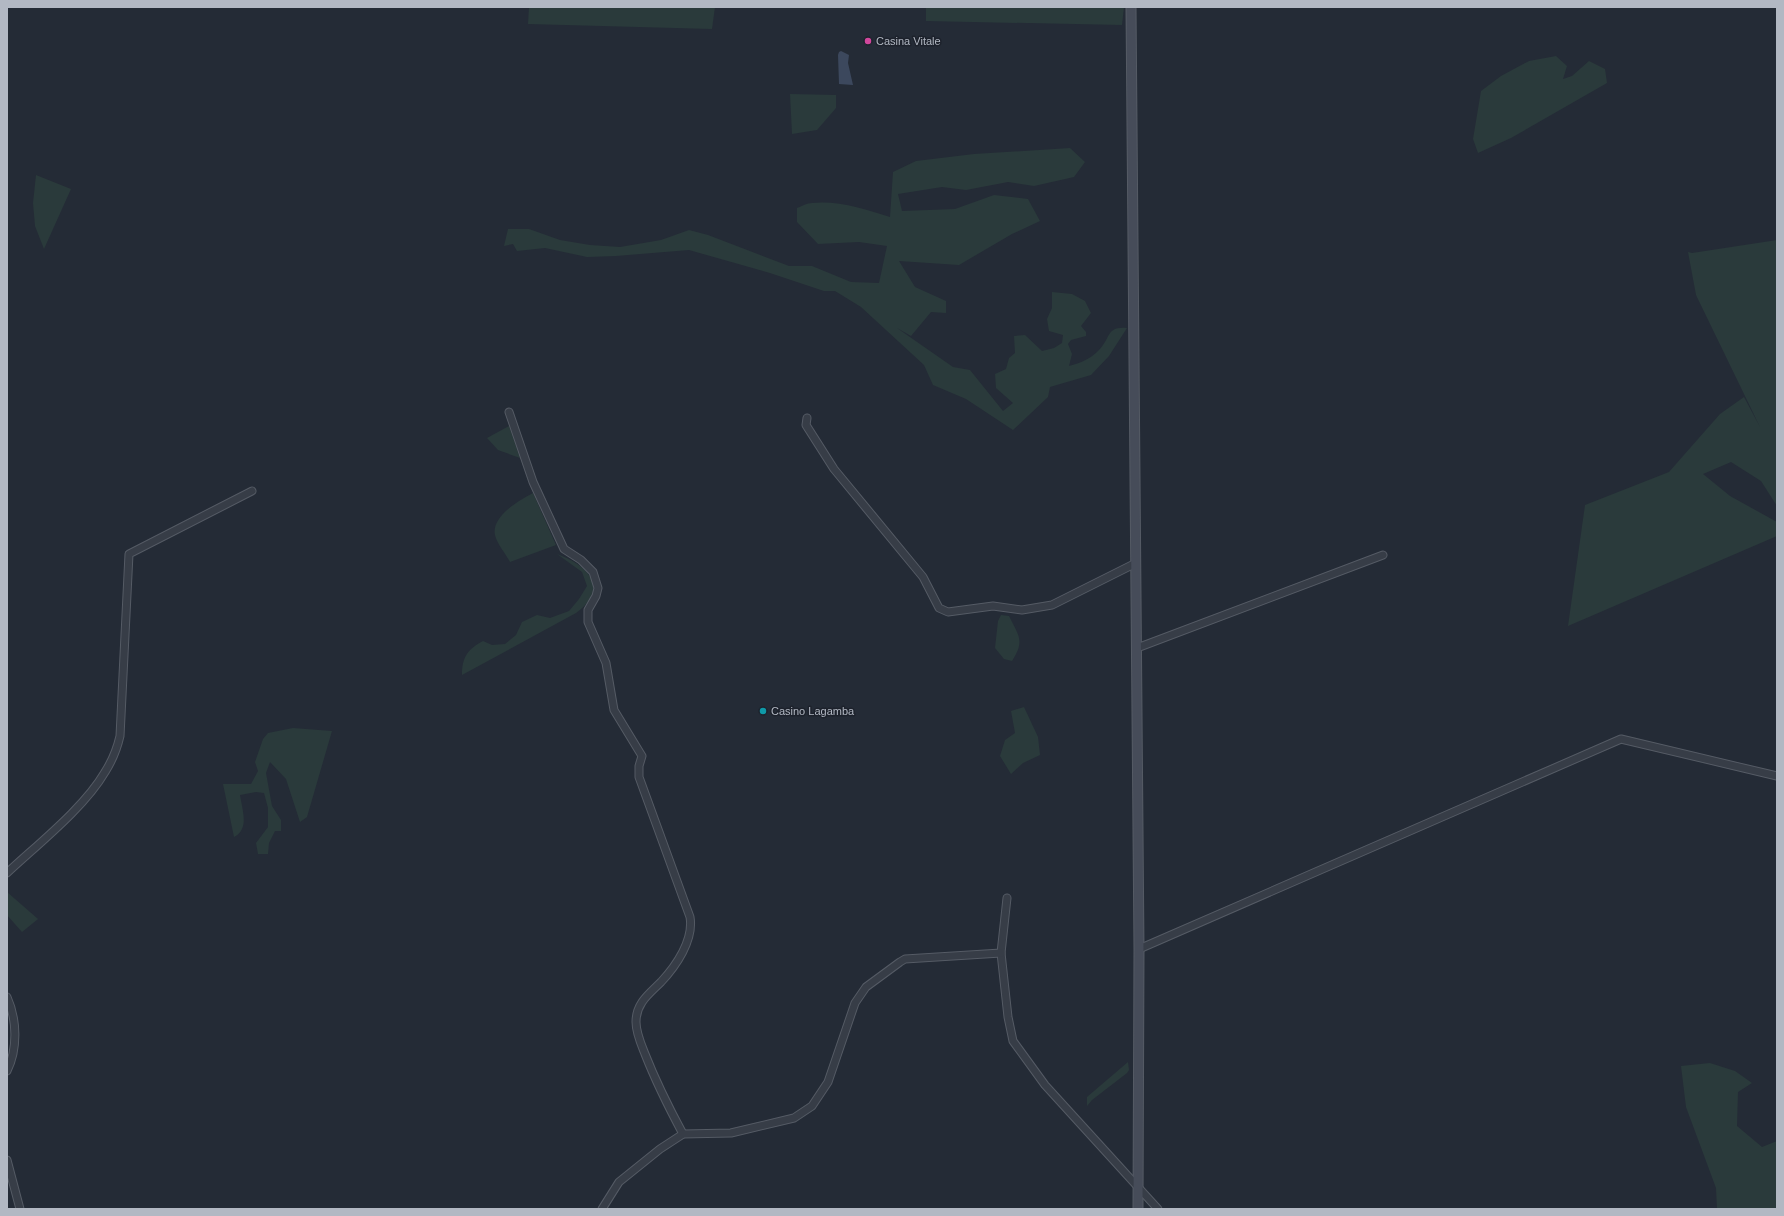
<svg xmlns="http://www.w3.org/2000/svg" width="1784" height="1216" viewBox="0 0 1784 1216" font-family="Arial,sans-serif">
<rect width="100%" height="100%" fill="#242b36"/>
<g fill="#2a3a3b">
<polygon points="529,7 715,7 712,29 528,24"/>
<polygon points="926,7 1124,7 1122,25 926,21"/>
<polygon points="1556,56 1567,66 1563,79 1572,76 1589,61 1605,69 1607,83 1511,138 1478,153 1473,139 1481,91 1501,76 1529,61"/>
<polygon points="790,94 836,95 836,108 817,130 792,134"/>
<path d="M1070,148L1085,162L1074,177L1034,186L1008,182L966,190L942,187L898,194L902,211L955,209L994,195L1028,199L1040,221L1012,234L959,265L899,261L915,287L946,301V313L931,312L911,336L897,328L953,367L970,370L1003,411L1013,403L996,388L995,374L1006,369L1009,358L1015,353L1014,336L1025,335L1042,351L1054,348L1062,343L1063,335L1049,331L1047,319L1052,308V292L1072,294L1085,301L1091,313L1081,326L1086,332V336L1071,340L1068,344L1072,354L1069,366C1081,363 1090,359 1099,350C1111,338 1106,326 1127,328L1109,356L1091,375L1050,387L1048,397L1013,430L966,399L933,385L924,365L861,307L835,291H824L770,273L689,250L616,256L587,257L545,248L517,251L513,244L504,246L508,229H529L560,240L590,245L620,247L661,240L689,230L708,235L789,266H812L851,282L879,283L887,246L859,242L818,244L797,222V208C802,206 807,203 812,203C837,200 866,209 890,217L893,172L916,161L974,154Z"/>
<polygon points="36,175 71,189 44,249 35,226 33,203"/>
<polygon points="1777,240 1777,506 1761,481 1731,462 1703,474 1730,496 1777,522 1777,536 1568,626 1585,505 1669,472 1720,414 1744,397 1760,427 1696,295 1688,252 1692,253"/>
<polygon points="509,426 520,458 498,450 487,438"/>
<path d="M533,493L556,545L510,562C506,554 497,544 495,535C491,516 520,500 533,493Z"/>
<path d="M557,554C588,565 610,588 576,613L462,675C462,657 468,649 483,641L492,645L505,644L516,635L522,622L537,615L550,618L569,611L579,599L587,586L582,572Z"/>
<path d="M1001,615L1009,616C1019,636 1025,641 1012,661L1004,659L995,648L998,621Z"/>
<polygon points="1024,707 1038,737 1040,755 1023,763 1011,774 1000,756 1005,740 1015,733 1011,711"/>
<path d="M293,728L332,731L307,817L300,822L286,779L270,762L266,773L272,806L281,820V831H275L269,843L268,854H258L256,843L268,827V808L264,793L256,792L240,795C242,809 250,829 234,837L223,784H251L258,771L255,762L263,739L268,733Z"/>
<polygon points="7,892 38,919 22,932 7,915"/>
<polygon points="1128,1062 1129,1070 1127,1073 1092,1100 1087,1106 1087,1097"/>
<polygon points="1710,1063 1735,1071 1752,1083 1738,1092 1737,1126 1762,1147 1777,1141 1777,1209 1717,1209 1716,1188 1686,1107 1681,1066"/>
</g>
<polygon fill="#3c485d" points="841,51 849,55 848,63 853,85 839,84 838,55 839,52"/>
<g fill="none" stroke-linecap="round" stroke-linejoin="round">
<defs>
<g id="street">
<path d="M509,412L533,482L564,549L581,560L593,572L598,588L596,596L588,610V622L606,663L614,710L642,756L639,766V777L690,917C694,940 676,966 661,982C649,994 636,1003 636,1022C636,1033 641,1044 645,1054C656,1082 669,1108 683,1134"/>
<polyline points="807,418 806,425 834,469 923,577 939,608 948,612 993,606 1022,610 1052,605 1136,563"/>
<polyline points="1137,648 1383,555"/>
<path d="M7,873C38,844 84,808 105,772C112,761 117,749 120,736L129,554L252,491"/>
<polyline points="1007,898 1001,953 1008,1017 1013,1041 1045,1085 1158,1209"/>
<polyline points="1139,949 1621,739 1777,776"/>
<path d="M7,997C17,1019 18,1049 7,1071"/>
<polyline points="7,1160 20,1209"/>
<polyline points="602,1209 619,1182 660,1149 683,1134 731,1133 794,1118 812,1106 828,1082 855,1003 866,987 900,962 905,959 1001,953"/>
</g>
<polyline id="secondary" points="1131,7 1139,949 1138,1209"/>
</defs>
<use href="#street" stroke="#555b65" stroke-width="9"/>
<use href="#secondary" stroke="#555b65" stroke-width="11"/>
<use href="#street" stroke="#373d47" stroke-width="7"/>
<use href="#secondary" stroke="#464c59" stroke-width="9"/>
</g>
<circle fill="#d1479c" stroke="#1d222c" stroke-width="1.5" cx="868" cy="41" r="4"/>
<circle fill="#0f9aa8" stroke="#1d222c" stroke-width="1.5" cx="763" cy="711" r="4"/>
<g text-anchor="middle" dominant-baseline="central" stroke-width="3" stroke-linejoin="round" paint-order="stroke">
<g font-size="11" fill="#b2b8c3" stroke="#1d222c" text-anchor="start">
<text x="876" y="41">Casina Vitale</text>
<text x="771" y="711">Casino Lagamba</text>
</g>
</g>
<rect width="1784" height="1216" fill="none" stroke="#b2b8c3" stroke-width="16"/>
</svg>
